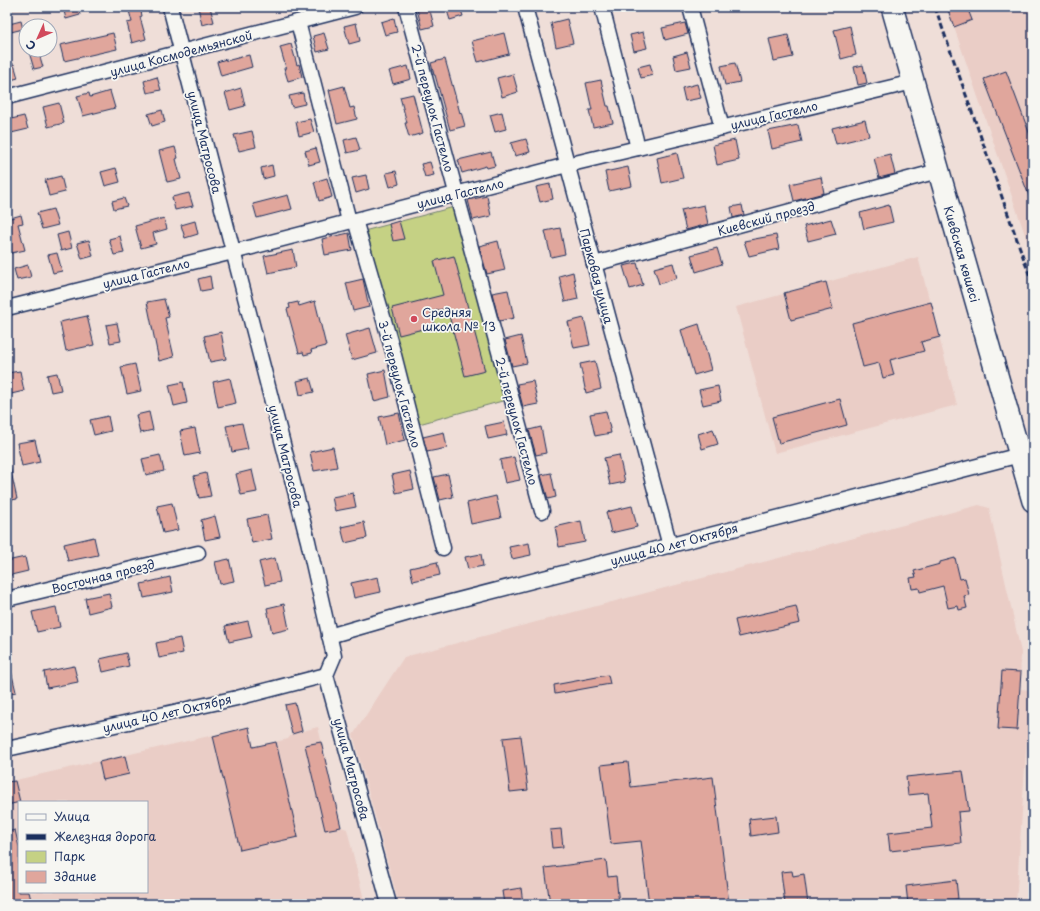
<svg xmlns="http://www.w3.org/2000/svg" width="1040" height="911" viewBox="0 0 1040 911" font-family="'Playpen Sans',sans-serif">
<rect width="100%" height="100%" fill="#efded8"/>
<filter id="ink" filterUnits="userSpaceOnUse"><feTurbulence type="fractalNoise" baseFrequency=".025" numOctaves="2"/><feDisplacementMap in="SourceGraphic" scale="8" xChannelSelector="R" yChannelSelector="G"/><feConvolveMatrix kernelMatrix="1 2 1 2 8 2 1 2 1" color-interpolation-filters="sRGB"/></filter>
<g filter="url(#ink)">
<g fill="#eacdc6" fill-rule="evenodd">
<polygon points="947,7 1033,7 1033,258 954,27"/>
<polygon points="918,257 957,405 775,453 736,307"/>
<polygon points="979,505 989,508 1021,652 1020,689 1030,690 1016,904 399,904 353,735 404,657"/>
<path d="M249,727L253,747L288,739L292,734L318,727L341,827L347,829L365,904H7V782ZM19,802H147V892H19Z"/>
</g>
<polygon fill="#c5d184" stroke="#708071" points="454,207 506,400 419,424 364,231"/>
<g fill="#e0a69c" stroke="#1b2f5e">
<polygon points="63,7 78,7 80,15 66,19"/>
<polygon points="128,7 140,7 142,16 140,17 146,39 132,43 127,23 132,22"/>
<polygon points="198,7 210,7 214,22 202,25"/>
<polygon points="426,7 429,7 434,26 422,29 417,9"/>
<polygon points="446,7 460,7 463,16 450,20"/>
<polygon points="947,7 967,7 972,20 954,27"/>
<polygon points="394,18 397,32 385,35 381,22"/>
<polygon points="567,19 573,43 556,47 551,23"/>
<polygon points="21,21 23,29 11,32 9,24"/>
<polygon points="356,23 360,41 349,44 344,26"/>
<polygon points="685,23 688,34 665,40 662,28"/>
<polygon points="850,26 856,55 841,59 834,30"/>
<polygon points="643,32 647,48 634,51 630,35"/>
<polygon points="113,33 117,49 64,61 60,45"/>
<polygon points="324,33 329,49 317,52 313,36"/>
<polygon points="504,33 509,54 478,62 472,41"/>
<polygon points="788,35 793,57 774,61 769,39"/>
<polygon points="291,44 297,65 299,64 302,77 288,81 284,68 286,68 280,47"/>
<polygon points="38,50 43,67 34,69 29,52"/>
<polygon points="687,52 691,67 676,70 673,56"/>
<polygon points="249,55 252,67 221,76 217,62 226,59 226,61"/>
<polygon points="445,59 460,113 461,112 465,126 450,130 435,75 434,75 431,63"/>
<polygon points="735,63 740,82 725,85 721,66"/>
<polygon points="14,64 18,78 7,81 7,65"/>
<polygon points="650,64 653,75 641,78 638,67"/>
<polygon points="863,65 867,83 858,85 854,67"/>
<polygon points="408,66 411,79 393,84 389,71"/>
<polygon points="1006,71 1033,143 1033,206 984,79"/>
<polygon points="513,74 518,92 502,97 497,78"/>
<polygon points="157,77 161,90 147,93 144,81"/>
<polygon points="601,80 607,106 609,106 613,123 593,127 589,110 592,110 586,83"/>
<polygon points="697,84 701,98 685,101 682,88"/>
<polygon points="344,86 350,108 354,107 357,119 337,124 329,90"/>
<polygon points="241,88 245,106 230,110 225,93"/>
<polygon points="110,91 115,108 83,116 77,96 89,93 90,97"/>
<polygon points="303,93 305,104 292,107 289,96"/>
<polygon points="413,94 423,133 409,137 405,123 407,123 400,97"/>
<polygon points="59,103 64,123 48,127 43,107"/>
<polygon points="162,110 165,122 152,126 148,114"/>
<polygon points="502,112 506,129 495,132 490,115"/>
<polygon points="24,116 28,129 7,134 7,120"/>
<polygon points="310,119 314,132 299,136 296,122"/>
<polygon points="865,120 869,136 836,144 832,128"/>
<polygon points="798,125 802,142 772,149 768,131"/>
<polygon points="252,131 256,147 239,151 234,135"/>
<polygon points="356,137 360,150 347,153 344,140"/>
<polygon points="526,139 530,152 515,156 511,143"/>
<polygon points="735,140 739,160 717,165 713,145"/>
<polygon points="175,147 178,158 176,159 181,179 167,182 159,151"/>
<polygon points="316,148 320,162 309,165 305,151"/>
<polygon points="491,152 495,166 487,168 486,166 462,173 458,160"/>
<polygon points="677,153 683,178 662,183 657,158"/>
<polygon points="890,154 895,174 879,178 874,158"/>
<polygon points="430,162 434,175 425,177 421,164"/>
<polygon points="272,165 274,176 263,179 261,168"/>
<polygon points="628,167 632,186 609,191 605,172"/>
<polygon points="116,168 120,182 105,186 101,172"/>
<polygon points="396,171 399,184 390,187 386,173"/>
<polygon points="366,175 369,189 356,193 352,178"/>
<polygon points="61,176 65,192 49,196 45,180"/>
<polygon points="821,177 824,193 794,201 790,184"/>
<polygon points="327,178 332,197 319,201 314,182"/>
<polygon points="550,184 553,199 540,202 536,187"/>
<polygon points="189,193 193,206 175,210 172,197"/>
<polygon points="288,195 292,209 257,218 253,204"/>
<polygon points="487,196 491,216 473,220 468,200"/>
<polygon points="124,198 127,206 114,209 112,201"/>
<polygon points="704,205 708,224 686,230 681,210"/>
<polygon points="742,205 744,215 733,218 731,207"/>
<polygon points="889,205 893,222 864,229 860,213"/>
<polygon points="53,209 58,225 42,229 37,213"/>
<polygon points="21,215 23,223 18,224 25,250 7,254 7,219"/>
<polygon points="164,218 167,229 153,233 156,244 141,248 135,226"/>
<polygon points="831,219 836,234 808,241 804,226"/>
<polygon points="195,221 198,234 185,238 181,225"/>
<polygon points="399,221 404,239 393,241 389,224"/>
<polygon points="560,228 565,254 551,257 545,231"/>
<polygon points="68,232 72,248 61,251 57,235"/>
<polygon points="349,233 352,250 325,255 322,239"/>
<polygon points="776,235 779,249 749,256 744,241"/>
<polygon points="120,236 124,253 114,255 109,239"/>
<polygon points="89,240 93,256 82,259 77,243"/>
<polygon points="498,241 505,270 487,274 479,246"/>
<polygon points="717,248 722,264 696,272 691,255"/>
<polygon points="293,250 296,267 268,273 264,256"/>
<polygon points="57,253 62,271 53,273 48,255"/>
<polygon points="454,256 485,371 465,376 447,308 431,312 435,326 399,335 392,308 443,295 434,261"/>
<polygon points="637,263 643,285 630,289 623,266"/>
<polygon points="673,263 677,278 659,284 654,268"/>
<polygon points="28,265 31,277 17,280 14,269"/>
<polygon points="573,272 578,299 565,302 559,276"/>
<polygon points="210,276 212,289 201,291 198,279"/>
<polygon points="363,279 369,307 353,311 346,283"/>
<polygon points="826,282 833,309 791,320 784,293"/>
<polygon points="508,290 514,318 499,321 492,293"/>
<polygon points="164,299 169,317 165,318 174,357 159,361 147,302"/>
<polygon points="315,301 326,346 311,350 312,353 304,355 303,352 299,353 287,309 290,308 289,304 298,302 299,306"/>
<polygon points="931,302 940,337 921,342 924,351 890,360 894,375 883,378 879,363 863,367 852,323"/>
<polygon points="87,316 94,345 66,351 60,322"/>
<polygon points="584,318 590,345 574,348 568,322"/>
<polygon points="117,323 121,341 110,343 106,325"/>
<polygon points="699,324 711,370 694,375 681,330"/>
<polygon points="370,328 377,353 352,360 345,335"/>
<polygon points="221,332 226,359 210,362 204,336"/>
<polygon points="521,336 527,363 512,366 505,340"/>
<polygon points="595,361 601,389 586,393 580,364"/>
<polygon points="135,364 141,391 127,394 121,367"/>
<polygon points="385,370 390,397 374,401 368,374"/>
<polygon points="20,371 24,391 7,395 7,373"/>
<polygon points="57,373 61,390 51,392 47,375"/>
<polygon points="230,378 236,403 218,407 213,382"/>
<polygon points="310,378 314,392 300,395 297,381"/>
<polygon points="533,381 538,404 523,407 517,384"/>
<polygon points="183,382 187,403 174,406 169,385"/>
<polygon points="718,386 721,401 703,405 699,390"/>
<polygon points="840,399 847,425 779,443 772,417"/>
<polygon points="606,411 611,433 595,436 590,414"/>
<polygon points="149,412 153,430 140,433 136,415"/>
<polygon points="399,413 405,440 385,445 379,417"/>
<polygon points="108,416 111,431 94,435 90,420"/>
<polygon points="504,422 507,435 488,439 485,426"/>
<polygon points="242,423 248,449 232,452 226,426"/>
<polygon points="541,427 546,453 536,455 529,430"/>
<polygon points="195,428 200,453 185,456 180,431"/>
<polygon points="713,429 718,444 702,449 698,434"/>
<polygon points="444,432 447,448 427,452 423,437"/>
<polygon points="35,440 40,462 22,466 17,443"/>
<polygon points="333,447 337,467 314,471 310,452"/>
<polygon points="160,455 164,471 146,475 142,459"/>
<polygon points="619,455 625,482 610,485 604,458"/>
<polygon points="514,457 520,480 505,483 500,460"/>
<polygon points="7,467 10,467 17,499 7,501"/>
<polygon points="252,470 257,492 241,495 236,474"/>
<polygon points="410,471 414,489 396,493 392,475"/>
<polygon points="206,473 211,496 199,498 194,476"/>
<polygon points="551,473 556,497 548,499 541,475"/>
<polygon points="448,474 453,497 440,500 434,477"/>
<polygon points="353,493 356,507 335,511 332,497"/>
<polygon points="496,496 501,518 471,524 467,503"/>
<polygon points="172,503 178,530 163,533 157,506"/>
<polygon points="632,506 637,527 611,533 606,512"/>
<polygon points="267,515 272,539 252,543 247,519"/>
<polygon points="215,516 220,537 205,540 201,520"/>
<polygon points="581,521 585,542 559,547 555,527"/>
<polygon points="364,522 367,538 345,543 341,527"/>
<polygon points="94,537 98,555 68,561 64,544"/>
<polygon points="529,543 531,555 512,559 509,547"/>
<polygon points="481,554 483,566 468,569 465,557"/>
<polygon points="25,557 28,571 7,576 7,561"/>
<polygon points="275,558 280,582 265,585 259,562"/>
<polygon points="955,558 960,579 965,578 969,595 964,596 967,608 959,610 958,606 948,608 943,586 920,592 919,588 912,589 910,578 916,577 914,571 940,564 940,562"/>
<polygon points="229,559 234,581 220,584 215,562"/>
<polygon points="437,562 440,575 413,581 410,568"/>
<polygon points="170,577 173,592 144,598 141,584"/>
<polygon points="378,577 381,592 354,598 351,583"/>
<polygon points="109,593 112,607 88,613 85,598"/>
<polygon points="284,604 289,629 272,633 267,608"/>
<polygon points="796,606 800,623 739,637 735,620"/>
<polygon points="56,607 60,627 37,632 32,612"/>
<polygon points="248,621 252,637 229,642 225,626"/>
<polygon points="180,638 183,653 159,658 156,643"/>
<polygon points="126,653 129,666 103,672 100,659"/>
<polygon points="7,666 10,666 16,692 7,694"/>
<polygon points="74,666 78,682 47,688 44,672"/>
<polygon points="1002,671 1021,672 1017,730 998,729"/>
<polygon points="608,675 610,684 555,694 554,685"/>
<polygon points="295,703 302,731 292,734 285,705"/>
<polygon points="249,727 253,747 276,742 298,837 240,850 213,736"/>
<polygon points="521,736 528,790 510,792 503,738"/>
<polygon points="321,742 341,827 325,830 305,745"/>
<polygon points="125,756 129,774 103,780 99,762"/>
<polygon points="628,762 631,787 713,777 729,904 649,904 641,841 611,844 601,765"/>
<polygon points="963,771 969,811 958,812 961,843 890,851 888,833 932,828 928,793 908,795 906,777"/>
<polygon points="15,781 20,802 7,805 7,782"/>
<polygon points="776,816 778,832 751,836 749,819"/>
<polygon points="561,829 563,847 552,848 550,830"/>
<polygon points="15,830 19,847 19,892 29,892 32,904 7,904 7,832"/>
<polygon points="606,860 608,877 616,876 619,904 550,904 545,868"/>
<polygon points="792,871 793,876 804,874 808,904 785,904 781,872"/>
<polygon points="956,880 958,899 908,904 906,886"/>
<polygon points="521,888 523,904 504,904 502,891"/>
</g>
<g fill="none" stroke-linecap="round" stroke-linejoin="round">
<defs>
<g id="minor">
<polyline points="170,7 308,541 334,656 326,675 389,904"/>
<polyline points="406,7 542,511"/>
<polyline points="525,7 670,546"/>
<polyline points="602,7 638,148"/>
<polyline points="690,7 722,128"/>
<polyline points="298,22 349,221"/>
<polyline points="7,97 355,7"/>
<polyline points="355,220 394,355 443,548"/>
<polyline points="594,264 938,171"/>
<polyline points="7,308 233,252 567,165 913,82"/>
<polyline points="7,599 198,553"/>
<polyline points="329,636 412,612 1020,455"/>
<polyline points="7,749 237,698 326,675"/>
</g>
<polyline id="highway" points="892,7 1033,501"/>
</defs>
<use href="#minor" stroke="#1b2f5e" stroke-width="17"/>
<use href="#highway" stroke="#1b2f5e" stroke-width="24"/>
<use href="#minor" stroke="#f6f6f2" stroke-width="14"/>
<use href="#highway" stroke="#f6f6f2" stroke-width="21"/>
<polyline stroke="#1b2f5e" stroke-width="3" stroke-dasharray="6 3" stroke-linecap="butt" points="935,7 1033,285"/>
</g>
</g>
<circle fill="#d1495b" stroke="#f6f6f2" stroke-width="1.5" cx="414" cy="319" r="4"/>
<g text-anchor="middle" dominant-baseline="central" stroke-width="3.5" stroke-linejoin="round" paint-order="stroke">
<g font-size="12" fill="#1b2f5e" stroke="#f6f6f2">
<text transform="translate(181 53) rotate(-15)">улица Космодемьянской</text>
<text transform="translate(433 108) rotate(75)">2-й переулок Гастелло</text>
<text transform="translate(774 115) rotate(-13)">улица Гастелло</text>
<text transform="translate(205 142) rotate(76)">улица Матросова</text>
<text transform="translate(460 193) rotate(-14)">улица Гастелло</text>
<text transform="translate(766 218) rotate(-15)">Киевский проезд</text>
<text transform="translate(962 254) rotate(74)">Киевская көшесі</text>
<text transform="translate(146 273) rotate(-14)">улица Гастелло</text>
<text transform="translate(597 276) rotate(75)">Парковая улица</text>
<text transform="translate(400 384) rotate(75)">3-й переулок Гастелло</text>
<text transform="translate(517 421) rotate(75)">2-й переулок Гастелло</text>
<text transform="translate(286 456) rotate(76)">улица Матросова</text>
<text transform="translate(674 544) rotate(-15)">улица 40 лет Октября</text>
<text transform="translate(103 576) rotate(-14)">Восточная проезд</text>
<text transform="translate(167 713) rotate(-13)">улица 40 лет Октября</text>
<text transform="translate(352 769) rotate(75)">улица Матросова</text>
</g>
<g font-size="12" fill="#1b2f5e" stroke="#f6f6f2" text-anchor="start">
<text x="422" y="312">Средняя<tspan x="422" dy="14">школа № 13</tspan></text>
</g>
</g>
<rect width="1040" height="911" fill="none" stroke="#f6f6f2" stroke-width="24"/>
<rect x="12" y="12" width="1016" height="887" fill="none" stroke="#1b2f5e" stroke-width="1.5" filter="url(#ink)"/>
<rect x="18" y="801" width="130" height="92" fill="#f6f6f2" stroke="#9ea6b7"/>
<rect x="26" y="814" width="20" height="6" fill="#f6f6f2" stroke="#9ea6b7"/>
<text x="54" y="821" font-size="12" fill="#1b2f5e">Улица</text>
<rect x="26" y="834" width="20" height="6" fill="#1b2f5e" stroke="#9ea6b7"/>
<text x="54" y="841" font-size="12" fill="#1b2f5e">Железная дорога</text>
<rect x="26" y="851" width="20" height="12" fill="#c5d184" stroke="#9ea6b7"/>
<text x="54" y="861" font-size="12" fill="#1b2f5e">Парк</text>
<rect x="26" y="871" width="20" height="12" fill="#e0a69c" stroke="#9ea6b7"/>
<text x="54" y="881" font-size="12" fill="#1b2f5e">Здание</text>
<g transform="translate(38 38) rotate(225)"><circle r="19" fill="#f6f6f2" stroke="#9ea6b7"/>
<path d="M0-3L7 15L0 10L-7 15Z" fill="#d1495b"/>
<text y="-6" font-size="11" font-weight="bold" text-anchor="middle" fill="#1b2f5e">С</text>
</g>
</svg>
